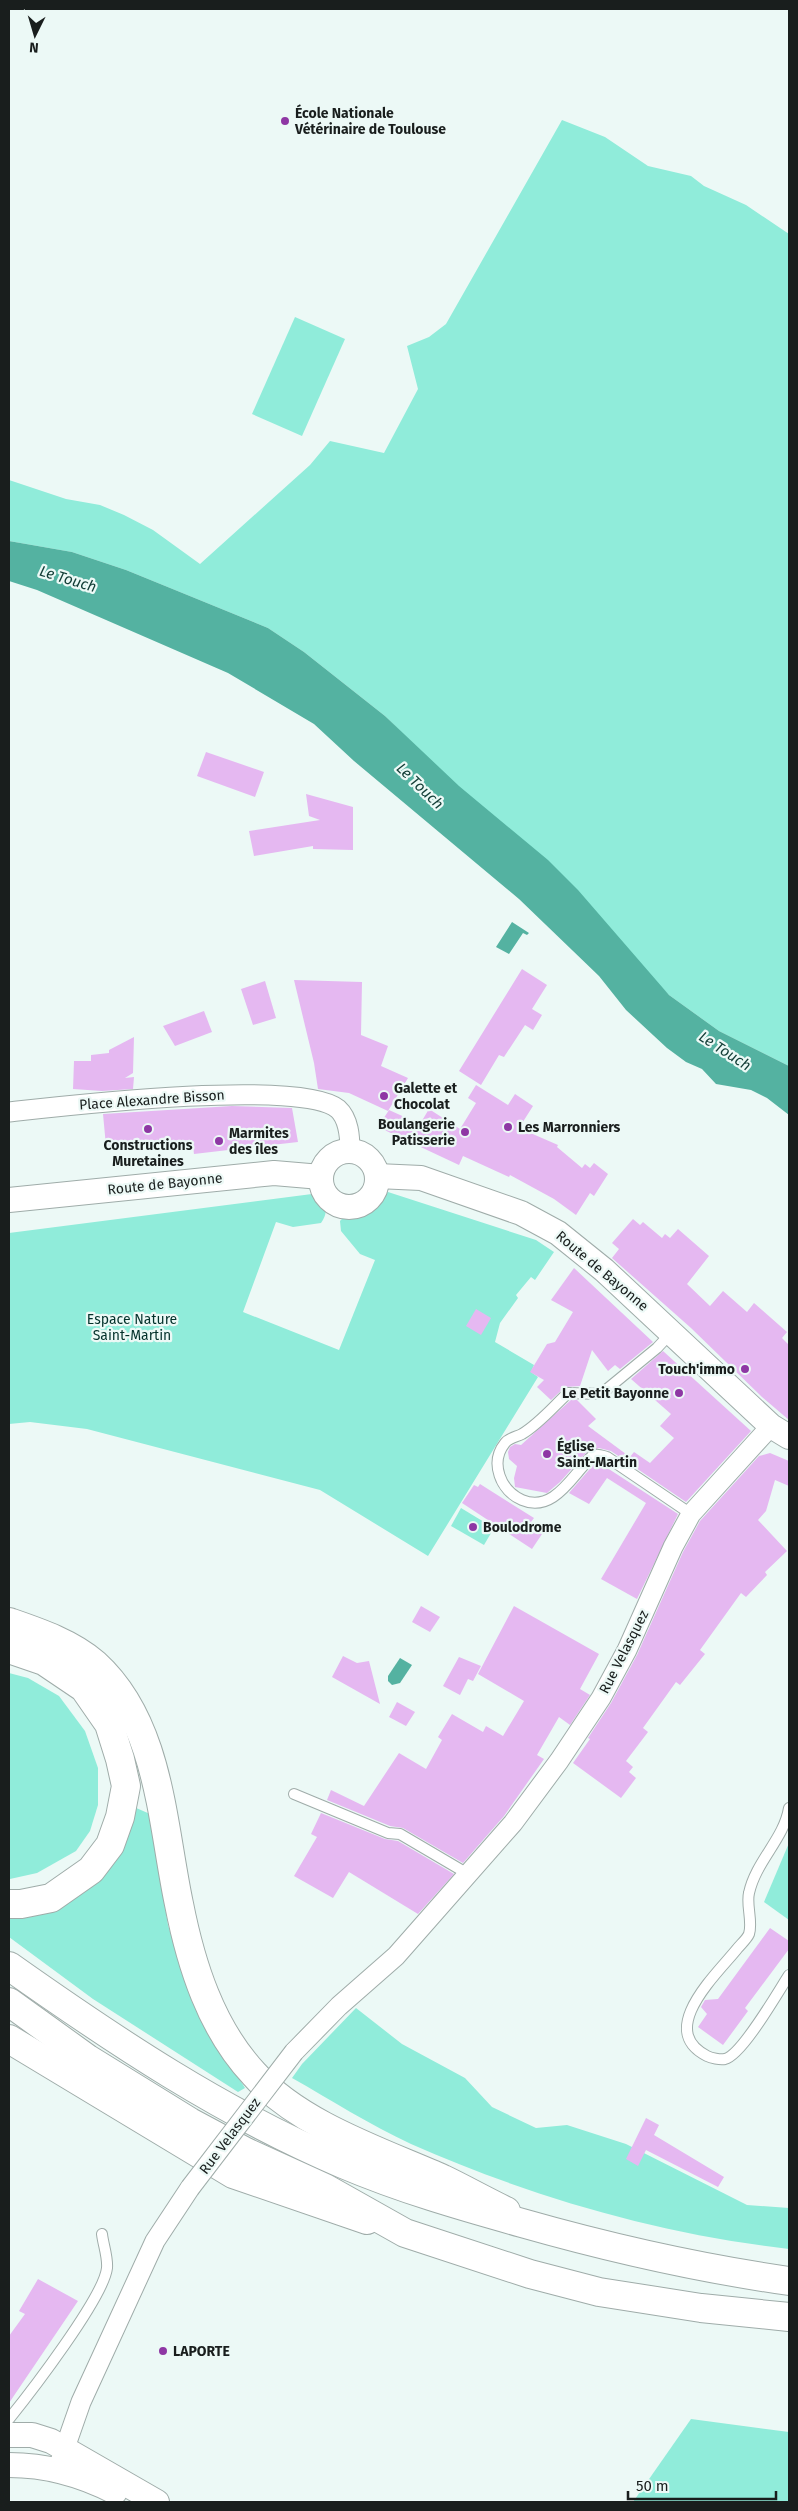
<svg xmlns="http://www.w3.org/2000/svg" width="798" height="2511" viewBox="0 0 798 2511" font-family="'Fira Sans',sans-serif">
<rect width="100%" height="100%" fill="#ecf9f6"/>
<g fill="#90ecda">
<polygon points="562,120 605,137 648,166 691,176 704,186 746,205 789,234 789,1066 719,1031 669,995 385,716 304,652 268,628 126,570 72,552 9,541 9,480 66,499 100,505 124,515 153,530 200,564 310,465 330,441 384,453 418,389 407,346 429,337 446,324"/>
<polygon points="295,317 345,339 302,436 252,414"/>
<path d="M388,1192L536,1240L554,1252L535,1280L531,1277L516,1295L518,1298L500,1323L495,1342L534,1365L531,1372L538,1377L428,1556L320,1490L87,1429L30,1422L9,1424V1233L312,1194C323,1204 331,1209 321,1223L293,1227L276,1222L243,1312L339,1350L375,1260L360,1254L341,1231L340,1221C348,1212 355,1214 365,1209C373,1205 379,1197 388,1192Z"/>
<polygon points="461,1508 494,1528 484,1545 451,1526"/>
<polygon points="9,1673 28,1678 59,1696 85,1731 98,1768 98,1805 90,1831 76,1851 37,1873 10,1879"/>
<polygon points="134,1807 150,1814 168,1925 192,2002 245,2088 238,2092 93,1999 9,1937 9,1916 38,1913"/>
<polygon points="789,1843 789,1920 764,1902"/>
<path d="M356,2008L402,2044L465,2078L492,2107L536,2128L567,2125L626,2144L747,2205L789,2208V2249C659,2234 531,2197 411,2144C370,2125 331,2100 292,2078L302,2064Z"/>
<polygon points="691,2419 789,2432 789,2502 633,2502"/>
</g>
<g fill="#54b2a1">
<polygon points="9,541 72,552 126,570 268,628 304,652 385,716 459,786 548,860 578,890 669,995 719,1031 789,1066 789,1115 767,1098 751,1090 716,1084 702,1069 686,1062 667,1048 626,1010 599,976 519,899 354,761 314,724 228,673 37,590 9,581"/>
<polygon points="512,922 529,933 527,935 523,933 509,954 496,947"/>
<polygon points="400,1658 412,1665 400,1683 392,1685 388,1681 388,1676"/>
</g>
<g fill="#e5b8f1">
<polygon points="206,752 264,772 255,797 197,776"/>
<polygon points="306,794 353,807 353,850 313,849 313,846 254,856 249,831 320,820 309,816"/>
<polygon points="522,969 547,985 532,1009 542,1015 533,1030 525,1025 504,1057 499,1055 481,1085 459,1071"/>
<polygon points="294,980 362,982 361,1035 388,1046 381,1066 408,1078 388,1111 349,1093 318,1089 314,1063"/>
<polygon points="265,981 276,1018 253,1025 241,989"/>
<polygon points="204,1011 212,1032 175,1046 163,1026"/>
<polygon points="134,1037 133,1073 125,1078 134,1077 133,1089 102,1091 73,1089 74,1061 91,1061 91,1055 109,1053 109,1050"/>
<polygon points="476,1085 508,1105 515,1094 533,1106 519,1128 558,1145 557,1147 582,1168 585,1164 590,1168 594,1163 608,1174 594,1196 590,1193 576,1215 554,1199 510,1175 509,1177 463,1156 459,1165 378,1127 389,1110 420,1124 429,1109 460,1129 476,1103 468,1098"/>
<polygon points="232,1106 292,1108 298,1142 194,1154 192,1140 106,1146 103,1114"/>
<polygon points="633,1219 640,1225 643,1222 662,1238 665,1234 670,1238 678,1229 709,1256 687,1284 710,1306 723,1291 747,1312 754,1303 787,1332 782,1338 789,1345 789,1420 762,1397 691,1328 612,1258 619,1249 612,1243"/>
<polygon points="574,1268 653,1342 620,1369 615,1365 608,1371 592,1350 580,1386 565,1387 551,1400 537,1387 544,1380 530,1372 547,1344 555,1342 573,1312 551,1300"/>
<polygon points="476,1309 491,1318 481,1335 466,1326"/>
<polygon points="663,1351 751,1431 686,1502 611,1451 599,1448 586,1453 560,1482 547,1493 515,1487 514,1478 517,1466 509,1459 508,1452 510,1447 515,1444 521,1445 571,1400 577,1400 596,1419 588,1426 630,1457 634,1452 650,1463 674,1438 660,1426 671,1414 631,1379"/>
<polygon points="770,1453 789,1461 789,1486 775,1480 766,1511 758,1520 787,1551 765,1572 767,1575 746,1597 741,1593 700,1650 705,1654 680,1685 676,1682 643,1728 648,1732 626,1761 633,1767 629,1772 636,1778 621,1798 573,1763 590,1739 588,1738 611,1703 637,1655 683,1552 700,1521 759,1456"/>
<polygon points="598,1462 678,1514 637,1599 601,1579 646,1503 607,1478 589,1504 569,1493 595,1463"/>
<polygon points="480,1484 534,1518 531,1522 544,1531 532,1549 462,1503 474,1485 478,1487"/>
<polygon points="421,1606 440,1617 430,1632 412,1622"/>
<polygon points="514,1606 599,1654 580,1689 590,1695 570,1725 559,1717 537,1755 544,1759 504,1816 463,1863 403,1828 390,1826 327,1800 331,1790 364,1806 399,1753 426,1769 442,1740 438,1737 452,1714 483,1732 486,1726 503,1736 524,1701 478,1674"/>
<polygon points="343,1656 357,1663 369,1661 380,1704 332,1677"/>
<polygon points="459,1657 481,1666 473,1681 468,1679 460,1695 443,1686"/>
<polygon points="397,1702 415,1712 406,1726 389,1717"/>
<polygon points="321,1813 385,1839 398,1841 454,1874 418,1914 349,1872 333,1898 294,1876 317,1837 311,1834"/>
<polygon points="770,1928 789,1941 789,1949 745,2008 748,2011 723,2045 698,2027 707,2014 701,2007 705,2000 718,1999"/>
<polygon points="646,2118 659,2125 654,2135 724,2177 718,2187 646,2150 638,2166 626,2159"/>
<polygon points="38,2279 78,2301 9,2403 9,2336 25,2314 19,2311"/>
</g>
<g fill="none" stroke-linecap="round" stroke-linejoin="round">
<defs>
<g id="service">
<path d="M671,1333L657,1348L601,1394L568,1393C554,1406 539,1424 522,1434C516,1437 509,1438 505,1443C489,1463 501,1491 522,1500C550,1512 568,1483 584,1465C587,1462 590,1456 595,1455C599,1454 603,1456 607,1457L691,1514"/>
<polyline points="294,1794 388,1833 400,1834 468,1874"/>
<path d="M789,1808C784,1839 756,1861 749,1893C746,1905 753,1922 749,1934C747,1939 740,1945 737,1949C716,1975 656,2030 707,2056C711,2058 720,2060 725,2059C742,2055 778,1992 789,1975"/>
<path d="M9,2419C30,2393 104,2297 107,2268C108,2257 103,2244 102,2234"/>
</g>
<g id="minor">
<path d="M9,1112C63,1106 302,1078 338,1109C349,1119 350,1137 350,1151"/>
<polyline points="294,2052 339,2006 396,1956 513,1823 559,1761 601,1698 627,1650 673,1547 691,1514 771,1426"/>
<polyline points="60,2462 81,2402 155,2241 190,2188"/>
</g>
<g id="tertiary">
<circle cx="349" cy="1179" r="28"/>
<polyline points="377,1176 421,1178 521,1213 558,1233 604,1270 771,1426 789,1437"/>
<polyline points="9,1200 274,1173 321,1177"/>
<polyline points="9,2435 32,2435 51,2441 157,2502"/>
<path d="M9,2465C46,2465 82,2475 115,2492"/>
</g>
<g id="trunk">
<path d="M9,1622C38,1632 71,1643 95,1664C160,1723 162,1824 179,1904C191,1965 211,2028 254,2074C299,2125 382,2152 443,2179C464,2189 485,2201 506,2211"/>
<polyline points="9,1649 44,1661 84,1688 109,1724 120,1759 126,1786 120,1817 110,1845 91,1870 51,1898 21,1904 9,1904"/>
<polyline points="9,2039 233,2174 367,2220"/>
</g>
<g id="motorway">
<path d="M9,1966C115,2041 223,2113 343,2164C402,2189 461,2206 522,2223C610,2248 698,2268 789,2281"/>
<polyline points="9,2002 88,2059 190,2122 246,2152 325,2188 405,2233 530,2274 599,2292 701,2308 789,2317"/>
</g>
</defs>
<use href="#service" stroke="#9faca9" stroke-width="12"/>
<use href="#minor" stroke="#9faca9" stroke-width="21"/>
<use href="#tertiary" stroke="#9faca9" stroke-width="26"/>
<use href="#trunk" stroke="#9faca9" stroke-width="30"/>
<use href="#motorway" stroke="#9faca9" stroke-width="30"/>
<use href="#service" stroke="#fff" stroke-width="10"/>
<use href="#minor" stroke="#fff" stroke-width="19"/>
<use href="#tertiary" stroke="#fff" stroke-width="24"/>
<use href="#trunk" stroke="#fff" stroke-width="28"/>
<use href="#motorway" stroke="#fff" stroke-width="28"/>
<defs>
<polyline id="minor-bridge" points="190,2188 294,2052"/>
</defs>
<use href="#minor-bridge" stroke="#9faca9" stroke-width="21" stroke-linecap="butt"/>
<use href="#minor-bridge" stroke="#fff" stroke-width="19"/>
</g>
<g fill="#8e37a4" stroke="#ecf9f6" stroke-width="2">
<circle cx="285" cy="121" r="5"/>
<circle cx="384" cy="1096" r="5"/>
<circle cx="508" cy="1127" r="5"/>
<circle cx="148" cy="1129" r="5"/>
<circle cx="465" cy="1132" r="5"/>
<circle cx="219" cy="1141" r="5"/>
<circle cx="745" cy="1369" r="5"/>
<circle cx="679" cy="1393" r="5"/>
<circle cx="547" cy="1454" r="5"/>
<circle cx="473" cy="1527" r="5"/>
<circle cx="163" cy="2351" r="5"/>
</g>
<g text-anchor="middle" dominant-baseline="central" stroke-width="4.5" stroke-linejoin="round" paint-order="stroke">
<g font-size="14" font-weight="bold" fill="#191e1d" stroke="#ecf9f6" text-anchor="start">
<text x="295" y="113">École Nationale<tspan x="295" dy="16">Vétérinaire de Toulouse</tspan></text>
<text x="394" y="1088">Galette et<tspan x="394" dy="16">Chocolat</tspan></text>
<text x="455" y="1124" text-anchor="end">Boulangerie<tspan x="455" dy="16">Patisserie</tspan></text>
<text x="518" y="1127">Les Marronniers</text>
<text x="229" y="1133">Marmites<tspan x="229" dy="16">des îles</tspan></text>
<text x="148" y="1145" text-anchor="middle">Constructions<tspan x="148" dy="16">Muretaines</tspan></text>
<text x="735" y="1369" text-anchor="end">Touch'immo</text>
<text x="669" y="1393" text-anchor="end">Le Petit Bayonne</text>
<text x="557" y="1446">Église<tspan x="557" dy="16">Saint-Martin</tspan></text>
<text x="483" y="1527">Boulodrome</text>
<text x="173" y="2351">LAPORTE</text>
</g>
<g font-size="14" fill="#191e1d" stroke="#ecf9f6">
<text transform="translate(152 1100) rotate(-4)">Place Alexandre Bisson</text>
<text transform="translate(165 1184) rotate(-6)">Route de Bayonne</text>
<text transform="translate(602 1271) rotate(40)">Route de Bayonne</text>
<text transform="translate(624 1652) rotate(-63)">Rue Velasquez</text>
<text transform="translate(230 2136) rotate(-53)">Rue Velasquez</text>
</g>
<g font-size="14" fill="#03312b" stroke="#ecf9f6">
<text x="132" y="1319">Espace Nature<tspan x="132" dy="16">Saint-Martin</tspan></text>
</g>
<g font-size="15" font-style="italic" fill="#123d36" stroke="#ecf9f6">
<text transform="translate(68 579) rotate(17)">Le Touch</text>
<text transform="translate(420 786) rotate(44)">Le Touch</text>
<text transform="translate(725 1051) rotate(33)">Le Touch</text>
</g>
</g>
<rect width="798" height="2511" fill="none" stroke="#191e1d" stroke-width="20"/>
<g transform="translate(35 35) rotate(185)" stroke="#ecf9f6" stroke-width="4" paint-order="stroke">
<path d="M0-4L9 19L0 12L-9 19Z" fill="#191e1d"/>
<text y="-8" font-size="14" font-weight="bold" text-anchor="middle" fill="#191e1d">N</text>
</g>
<path d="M628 2491v8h148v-8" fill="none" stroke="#191e1d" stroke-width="2.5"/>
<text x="636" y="2491" font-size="15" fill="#191e1d" stroke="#ecf9f6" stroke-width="4" paint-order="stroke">50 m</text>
</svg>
